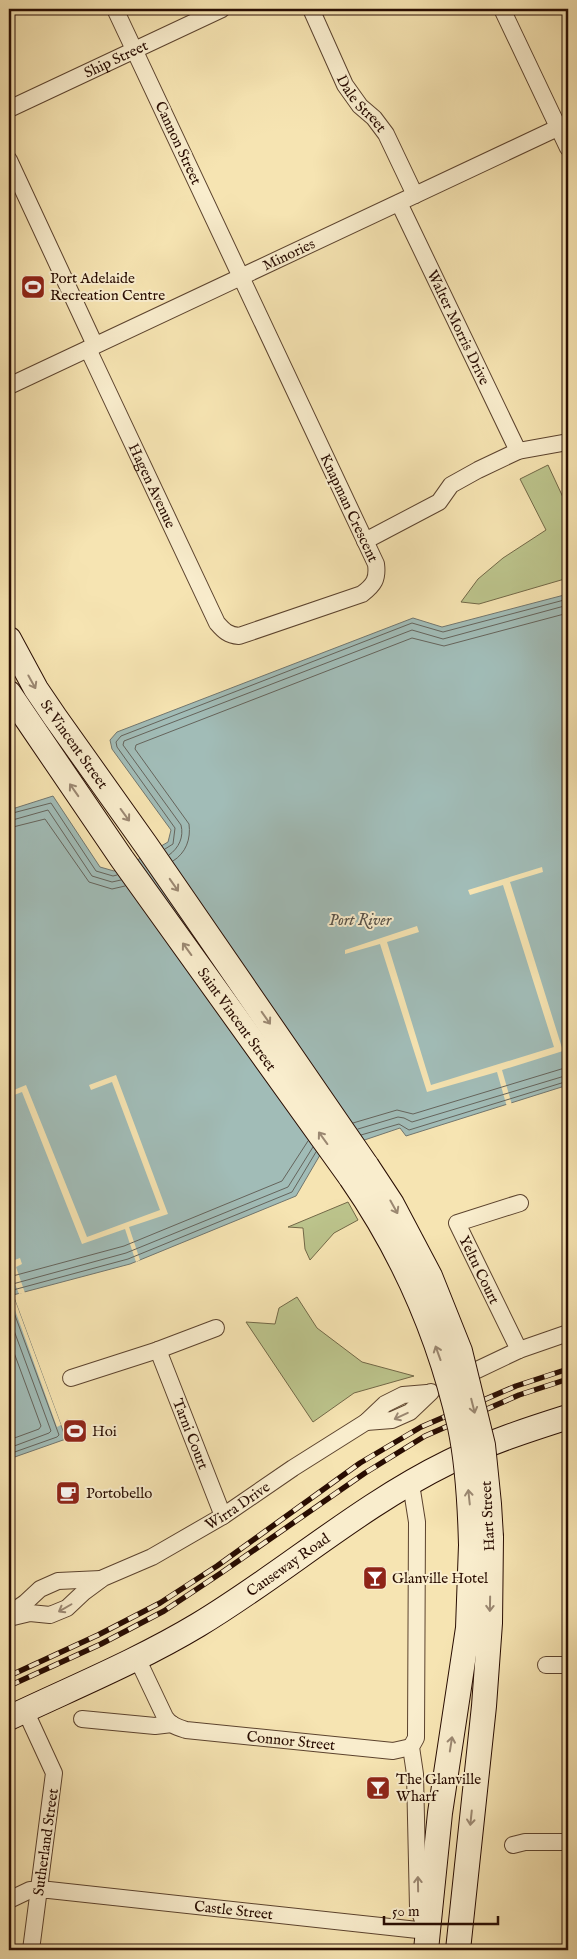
<svg xmlns="http://www.w3.org/2000/svg" width="577" height="1959" viewBox="0 0 577 1959" font-family="'IM FELL English',serif">
<rect width="100%" height="100%" fill="#f6e4b2"/>
<filter id="stains"><feTurbulence type="fractalNoise" baseFrequency=".004" numOctaves="4"/><feColorMatrix values="0 0 0 0 .2 0 0 0 0 .09 0 0 0 0 .02 0 0 0 .5 -.17"/></filter>
<radialGradient id="worn" r=".72"><stop offset=".6" stop-color="#630" stop-opacity="0"/><stop offset="1" stop-color="#630" stop-opacity=".3"/></radialGradient>
<g fill="#bcc48c" stroke="#726847">
<polygon points="548,465 568,508 568,578 479,604 461,602 478,579 503,558 546,530 520,479"/>
<polygon points="348,1202 358,1220 334,1233 310,1260 305,1249 303,1228 288,1227"/>
<polygon points="297,1297 317,1328 362,1362 414,1376 354,1393 313,1422 246,1322 275,1324 279,1308"/>
</g>
<polygon fill="#a1bcb7" stroke="#71766f" points="568,594 568,1085 406,1136 400,1128 320,1155 296,1196 130,1264 13,1295 66,1439 9,1459 9,810 53,796 100,867 114,871 139,859 168,842 171,830 112,749 110,740 117,732 413,618 442,627"/>
<g fill="#f6e4b2">
<polygon points="542,867 543,872 510,882 563,1051 502,1070 512,1105 507,1107 497,1072 427,1092 380,944 345,954 345,950 417,926 419,932 387,942 431,1085 554,1047 503,885 470,895 468,890"/>
<polygon points="116,1075 168,1214 129,1227 140,1260 136,1262 125,1229 82,1244 22,1092 9,1097 9,1092 26,1085 87,1237 160,1210 112,1082 91,1090 89,1085"/>
<polygon points="20,1258 22,1264 16,1267 25,1293 19,1294 9,1269 9,1262"/>
<polygon points="13,1295 61,1425 57,1427 10,1296"/>
</g>
<g fill="none" stroke-linecap="round" stroke-linejoin="round">
<g stroke="#65645c" stroke-width="1">
<polyline points="9,814 51,803 96,871 113,876 117,875"/>
<polyline points="9,821 48,810 92,876 112,882 121,880"/>
<polyline points="9,828 45,819 89,882 112,889 125,886"/>
<polyline points="165,849 173,844 175,828 117,747 116,742 121,736 412,623 443,632 568,599"/>
<path d="M169,855C179,848 184,837 181,825L123,745L124,741L412,630L443,639L568,605"/>
<path d="M173,861C186,853 191,839 189,824L135,749L136,745L412,638L444,646L568,613"/>
<polyline points="353,1123 397,1110 413,1114 568,1067"/>
<polyline points="358,1129 398,1117 404,1118 412,1122 568,1075"/>
<polyline points="361,1135 399,1124 409,1130 568,1081"/>
<polyline points="9,1277 124,1246 282,1181 308,1141"/>
<polyline points="9,1285 126,1253 288,1187 313,1147"/>
<polyline points="9,1293 13,1290 128,1259 292,1192 316,1152"/>
<polyline points="9,1299 59,1435 57,1437 9,1454"/>
<polyline points="9,1317 51,1431 49,1433 9,1448"/>
<polyline points="9,1339 41,1426 39,1429 9,1440"/>
</g>
<defs>
<g id="minor">
<path id="s1" d="M311,9L345,85L360,106L374,118L386,134L415,195"/>
<polyline points="502,9 568,148"/>
<path id="s2" d="M9,109L222,9"/>
<polyline points="9,160 95,345"/>
<path id="s3" d="M399,203L518,451"/>
<path id="s4" d="M88,349L217,623C224,631 228,635 239,636L362,594C374,585 378,579 376,564L115,9"/>
<path id="s5" d="M9,386L568,123"/>
<polyline points="365,541 439,502 451,485 478,470 518,451 568,442"/>
<path id="s6" d="M158,1350L223,1516"/>
<polyline points="519,1350 457,1223 520,1203"/>
<polyline points="71,1378 158,1350 216,1328"/>
<polyline points="458,1379 519,1350 568,1333"/>
<polyline points="366,1422 392,1420 410,1412 431,1392"/>
<polyline points="9,1614 25,1603 40,1589 58,1581 101,1579"/>
<path id="s7" d="M9,1618L30,1613L50,1615L67,1608L84,1592L103,1578L152,1557L223,1516L293,1468L366,1422L385,1404L403,1395L427,1393"/>
<path id="s8" d="M137,1658L165,1717C170,1725 177,1727 186,1730L393,1751L411,1747"/>
<polyline points="546,1665 568,1665"/>
<polyline points="25,1710 54,1773 31,1950"/>
<polyline points="82,1719 155,1726 172,1724"/>
<polyline points="513,1845 525,1842 568,1842"/>
<path id="s9" d="M9,1900L30,1890H49L427,1931L418,1907L415,1774L411,1747L416,1738L417,1522L411,1484"/>
</g>
<g id="secondary">
<path id="s10" d="M9,639L36,689L55,717L146,845L367,1166"/>
<path id="s11" d="M9,693L122,859L351,1178"/>
<path id="s12" d="M9,1718C72,1688 138,1661 198,1625C283,1574 359,1506 449,1462C487,1443 527,1430 568,1417"/>
<polyline points="426,1950 440,1813 468,1628 471,1545"/>
<polyline points="458,1950 484,1706 490,1623 491,1537"/>
</g>
</defs>
<use href="#minor" stroke="#5c432e" stroke-width="18"/>
<use href="#secondary" stroke="#290d02" stroke-width="26"/>
<use href="#minor" stroke="#f9edcd" stroke-width="16"/>
<use href="#secondary" stroke="#f9edcd" stroke-width="24"/>
<defs>
<g id="rail">
<polyline points="9,1676 98,1635 160,1603 217,1566 360,1463 421,1427 516,1386 568,1369"/>
<polyline points="9,1686 101,1644 164,1611 221,1573 365,1473 425,1436 519,1395 568,1379"/>
</g>
</defs>
<use href="#rail" stroke="#290d02" stroke-width="5.5"/>
<use href="#rail" stroke="#f9edcd" stroke-width="4" stroke-dasharray="11" stroke-linecap="butt"/>
<defs>
<g id="secondary-bridge">
<polyline points="367,1166 392,1204 430,1276 460,1351 483,1445 489,1504 491,1537"/>
<path d="M351,1178C403,1253 440,1338 460,1427C468,1465 470,1506 471,1545"/>
</g>
</defs>
<use href="#secondary-bridge" stroke="#290d02" stroke-width="26" stroke-linecap="butt"/>
<use href="#secondary-bridge" stroke="#f9edcd" stroke-width="24"/>
</g>
<defs><path id="oneway-shaft" d="M-6 0H5M1.5-3L5.5 0L1.5 3" fill="none" stroke-width="1.6" stroke-linecap="round" stroke-linejoin="round" transform="scale(1.25)"/></defs>
<g stroke="#9b8872">
<use href="#oneway-shaft" transform="translate(32 682) rotate(61)"/>
<use href="#oneway-shaft" transform="translate(74 790) rotate(-125)"/>
<use href="#oneway-shaft" transform="translate(125 815) rotate(54)"/>
<use href="#oneway-shaft" transform="translate(174 885) rotate(55)"/>
<use href="#oneway-shaft" transform="translate(187 949) rotate(-126)"/>
<use href="#oneway-shaft" transform="translate(266 1018) rotate(55)"/>
<use href="#oneway-shaft" transform="translate(323 1138) rotate(-126)"/>
<use href="#oneway-shaft" transform="translate(394 1207) rotate(61)"/>
<use href="#oneway-shaft" transform="translate(438 1353) rotate(-110)"/>
<use href="#oneway-shaft" transform="translate(473 1406) rotate(76)"/>
<use href="#oneway-shaft" transform="translate(401 1416) rotate(155)"/>
<use href="#oneway-shaft" transform="translate(469 1497) rotate(-96)"/>
<use href="#oneway-shaft" transform="translate(490 1604) rotate(91)"/>
<use href="#oneway-shaft" transform="translate(65 1608) rotate(150)"/>
<use href="#oneway-shaft" transform="translate(451 1744) rotate(-81)"/>
<use href="#oneway-shaft" transform="translate(471 1818) rotate(96)"/>
<use href="#oneway-shaft" transform="translate(418 1884) rotate(-91)"/>
</g>
<defs>
<symbol id="stadium-square" viewBox="-11 -11 22 22"><rect x="-9" y="-9" width="18" height="18" rx="4" fill="#8f2418" stroke="#f9edcd"/><path d="M0-5a6.5 5 0 1 0 0 10a6.5 5 0 1 0 0-10ZM-3.5-1.8h7v3.6h-7Z" fill="#fff"/></symbol>
<symbol id="cafe-square" viewBox="-11 -11 22 22"><rect x="-9" y="-9" width="18" height="18" rx="4" fill="#8f2418" stroke="#f9edcd"/><path d="M-5.5-4.5H6V0H3Q3 3.5 0 3.5H-2.5Q-5.5 3.5-5.5 0ZM3-3.2v2h1.7v-2ZM-6 4.5H4V6H-6Z" fill="#fff"/></symbol>
<symbol id="bar-square" viewBox="-11 -11 22 22"><rect x="-9" y="-9" width="18" height="18" rx="4" fill="#8f2418" stroke="#f9edcd"/><path d="M-6-5H6L.8 .8V4.5H3.5V6h-7V4.5H-.8V.8Z" fill="#fff"/></symbol>
</defs>
<g fill-rule="evenodd">
<use href="#stadium-square" x="19" y="273" width="28" height="28"/>
<use href="#stadium-square" x="61" y="1417" width="28" height="28"/>
<use href="#cafe-square" x="54" y="1479" width="28" height="28"/>
<use href="#bar-square" x="361" y="1564" width="28" height="28"/>
<use href="#bar-square" x="364" y="1774" width="28" height="28"/>
</g>
<g text-anchor="middle" dominant-baseline="central" stroke-width="4" stroke-linejoin="round" paint-order="stroke">
<g font-size="15" fill="#290d02" stroke="#f9edcd">
<text stroke="none"><textPath href="#s2" startOffset="118">Ship Street</textPath></text>
<text stroke="none"><textPath href="#s1" startOffset="108">Dale Street</textPath></text>
<text transform="translate(178 143) rotate(65)">Cannon Street</text>
<text stroke="none"><textPath href="#s5" startOffset="309">Minories</textPath></text>
<text stroke="none"><textPath href="#s3" startOffset="138">Walter Morris Drive</textPath></text>
<text stroke="none"><textPath href="#s4" startOffset="151">Hagen Avenue</textPath></text>
<text transform="translate(349 508) rotate(65)">Knapman Crescent</text>
<text stroke="none"><textPath href="#s10" startOffset="124">St Vincent Street</textPath></text>
<text stroke="none"><textPath href="#s11" startOffset="398">Saint Vincent Street</textPath></text>
<text transform="translate(479 1270) rotate(64)">Yeltu Court</text>
<text stroke="none"><textPath href="#s6" startOffset="90">Tarni Court</textPath></text>
<text stroke="none"><textPath href="#s7" startOffset="260">Wirra Drive</textPath></text>
<text transform="translate(488 1516) rotate(-93)">Hart Street</text>
<text stroke="none"><textPath href="#s12" startOffset="319">Causeway Road</textPath></text>
<text stroke="none"><textPath href="#s8" startOffset="196">Connor Street</textPath></text>
<text transform="translate(46 1842) rotate(-82)">Sutherland Street</text>
<text stroke="none"><textPath href="#s9" startOffset="228">Castle Street</textPath></text>
</g>
<g font-size="15" fill="#290d02" stroke="#f9edcd" text-anchor="start">
<text x="50" y="278">Port Adelaide<tspan x="50" dy="17">Recreation Centre</tspan></text>
<text x="92" y="1431">Hoi</text>
<text x="86" y="1493">Portobello</text>
<text x="392" y="1578">Glanville Hotel</text>
<text x="396" y="1779">The Glanville<tspan x="396" dy="17">Wharf</tspan></text>
</g>
<g font-size="16" font-style="italic" fill="#59534a" stroke="#f9edcd">
<text x="360" y="921">Port River</text>
</g>
</g>
<rect width="577" height="1959" fill="none" stroke="#f6e4b2" stroke-width="30"/>
<rect x="10" y="10" width="557" height="1939" fill="none" stroke="#290d02" stroke-width="2.5"/>
<rect x="15" y="15" width="547" height="1929" fill="none" stroke="#290d02"/>
<path d="M384 1916v8h114v-8" fill="none" stroke="#290d02" stroke-width="2.5"/>
<text x="392" y="1916" font-size="15" fill="#290d02" stroke="#f9edcd" stroke-width="4" paint-order="stroke">50 m</text>
<rect width="100%" height="100%" filter="url(#stains)"/>
<rect width="100%" height="100%" fill="url(#worn)"/>
</svg>
